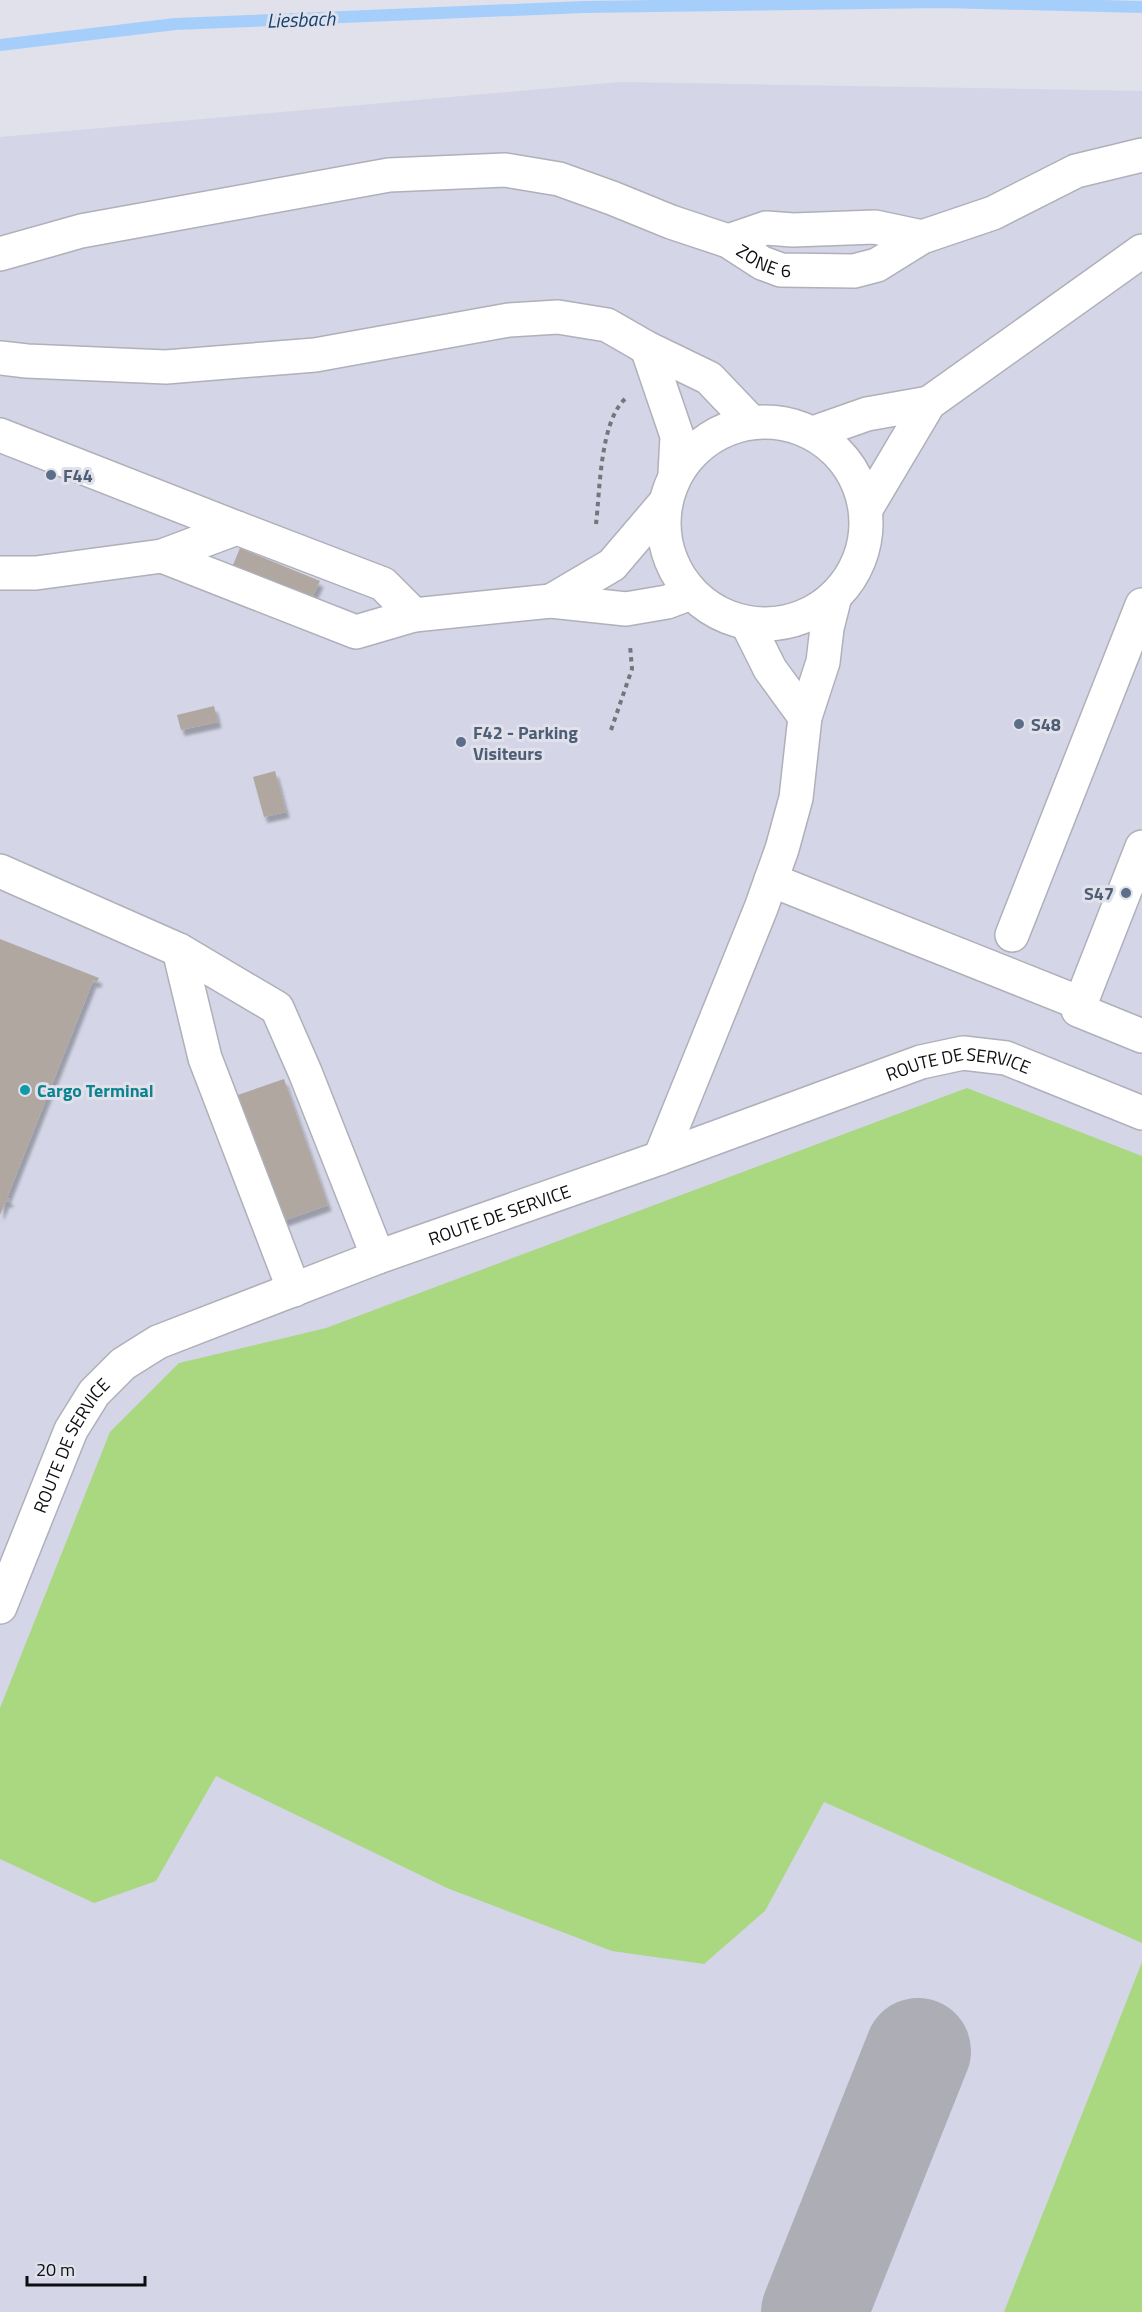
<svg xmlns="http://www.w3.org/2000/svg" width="1142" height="2312" viewBox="0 0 1142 2312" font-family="'Titillium Web',sans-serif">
<defs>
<filter id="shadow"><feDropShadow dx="3.5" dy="6" stdDeviation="1.5" flood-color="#0004"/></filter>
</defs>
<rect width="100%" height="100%" fill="#e0e1eb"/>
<polygon fill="#d4d5e6" points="620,82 1142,91 1142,2312 0,2312 0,137"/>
<g fill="#a9d880">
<polygon points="967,1088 1142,1156 1142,1943 824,1802 765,1911 704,1964 612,1951 447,1888 216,1776 156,1881 94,1903 0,1859 0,1708 110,1432 179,1363 326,1328"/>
<polygon points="1142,1962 1142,2312 1004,2312"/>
</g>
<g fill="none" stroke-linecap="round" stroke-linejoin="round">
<polyline stroke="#a6cefb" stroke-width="12" points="0,45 175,24 584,7 943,2 1142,7"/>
<polyline stroke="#acadb5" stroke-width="106" points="814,2312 918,2051"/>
</g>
<g fill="#afa7a0" filter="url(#shadow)">
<polygon points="240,548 320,581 312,598 233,565"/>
<polygon points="214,706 218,722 181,730 177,715"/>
<polygon points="275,771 286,812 264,817 253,777"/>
<polygon points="0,939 99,978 97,982 93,981 7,1198 10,1199 9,1202 6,1201 0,1215"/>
<polygon points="284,1079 328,1205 277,1223 232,1097"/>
</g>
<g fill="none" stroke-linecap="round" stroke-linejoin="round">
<defs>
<g id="minor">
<polyline points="728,241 766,228 793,230 875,227 922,237"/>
<path id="s1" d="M0,254L81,231L389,175L505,170L559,179L612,198L671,222L728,241L762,263L781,270L854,271L877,265L922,237L993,213L1076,171L1142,155"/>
<polyline points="647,348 677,436 675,474"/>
<polyline points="0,358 27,361 166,367 315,355 509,320 558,317 607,325 647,348 709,378 751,422"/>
<circle cx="765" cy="523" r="101"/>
<polyline points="813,433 867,414 929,403"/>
<polyline points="0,435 237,528"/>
<polyline points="866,509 929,403 1142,251"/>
<polyline points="162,556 356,632 414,615 551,601 626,609 667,602 691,593"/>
<polyline points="0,573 36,573 162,556 237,528 383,584 414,615"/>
<polyline points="551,601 612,565 664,504"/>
<polyline points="747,623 770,669 805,717"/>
<polyline points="1142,847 1078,1010 1142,1036"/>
<polyline points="0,871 179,950 277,1008 305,1072 378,1257"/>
<polyline points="771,880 1080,1003"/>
<polyline points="1012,935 1142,605"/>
<polyline points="179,950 205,1058 294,1290"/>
<polyline points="660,1158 761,908 782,849 796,798 805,717 823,662 827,628 835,596"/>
<path id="s2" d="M0,1607L71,1430L94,1393L123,1364L158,1342L378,1257L660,1158L921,1062L963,1053L1006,1058L1142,1113"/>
</g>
</defs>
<use href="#minor" stroke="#afb0b9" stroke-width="36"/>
<g stroke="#75757c" stroke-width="4" stroke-dasharray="4.5 4.5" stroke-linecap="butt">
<path d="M596,524C600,490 600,422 625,399"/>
<polyline points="611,730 632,669 630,645"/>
</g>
<use href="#minor" stroke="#fff" stroke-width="33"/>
</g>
<g fill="#5c6f8a" stroke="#e0e1eb" stroke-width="2">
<circle cx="51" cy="475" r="6"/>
<circle cx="1019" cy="724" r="6"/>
<circle cx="461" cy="742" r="6"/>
<circle cx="1126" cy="893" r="6"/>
</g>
<circle fill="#0f9aa8" stroke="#e0e1eb" stroke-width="2" cx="25" cy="1090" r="6"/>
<g text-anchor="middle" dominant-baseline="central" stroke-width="6" stroke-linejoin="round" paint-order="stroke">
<g font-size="18" fill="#0d0d10" stroke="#e0e1eb">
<text stroke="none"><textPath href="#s1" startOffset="790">ZONE 6</textPath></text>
<text stroke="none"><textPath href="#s2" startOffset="1167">ROUTE DE SERVICE</textPath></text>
<text stroke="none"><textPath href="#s2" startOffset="681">ROUTE DE SERVICE</textPath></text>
<text stroke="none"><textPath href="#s2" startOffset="177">ROUTE DE SERVICE</textPath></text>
</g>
<g font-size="18" font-weight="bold" fill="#4e5e75" stroke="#e0e1eb" text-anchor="start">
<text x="63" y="475">F44</text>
<text x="1031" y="724">S48</text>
<text x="473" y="732">F42 - Parking<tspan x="473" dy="21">Visiteurs</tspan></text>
<text x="1114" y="893" text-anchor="end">S47</text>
</g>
<g font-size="18" font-weight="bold" fill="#0d838f" stroke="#e0e1eb" text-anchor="start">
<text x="37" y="1090">Cargo Terminal</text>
</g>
<g font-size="20" font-style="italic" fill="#124270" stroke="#e0e1eb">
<text transform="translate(301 19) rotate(-2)">Liesbach</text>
</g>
</g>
<path d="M27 2276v9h118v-9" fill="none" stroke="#0d0d10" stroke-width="3"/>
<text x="36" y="2276" font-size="18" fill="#0d0d10" stroke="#e0e1eb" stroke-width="4.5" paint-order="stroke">20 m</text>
</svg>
